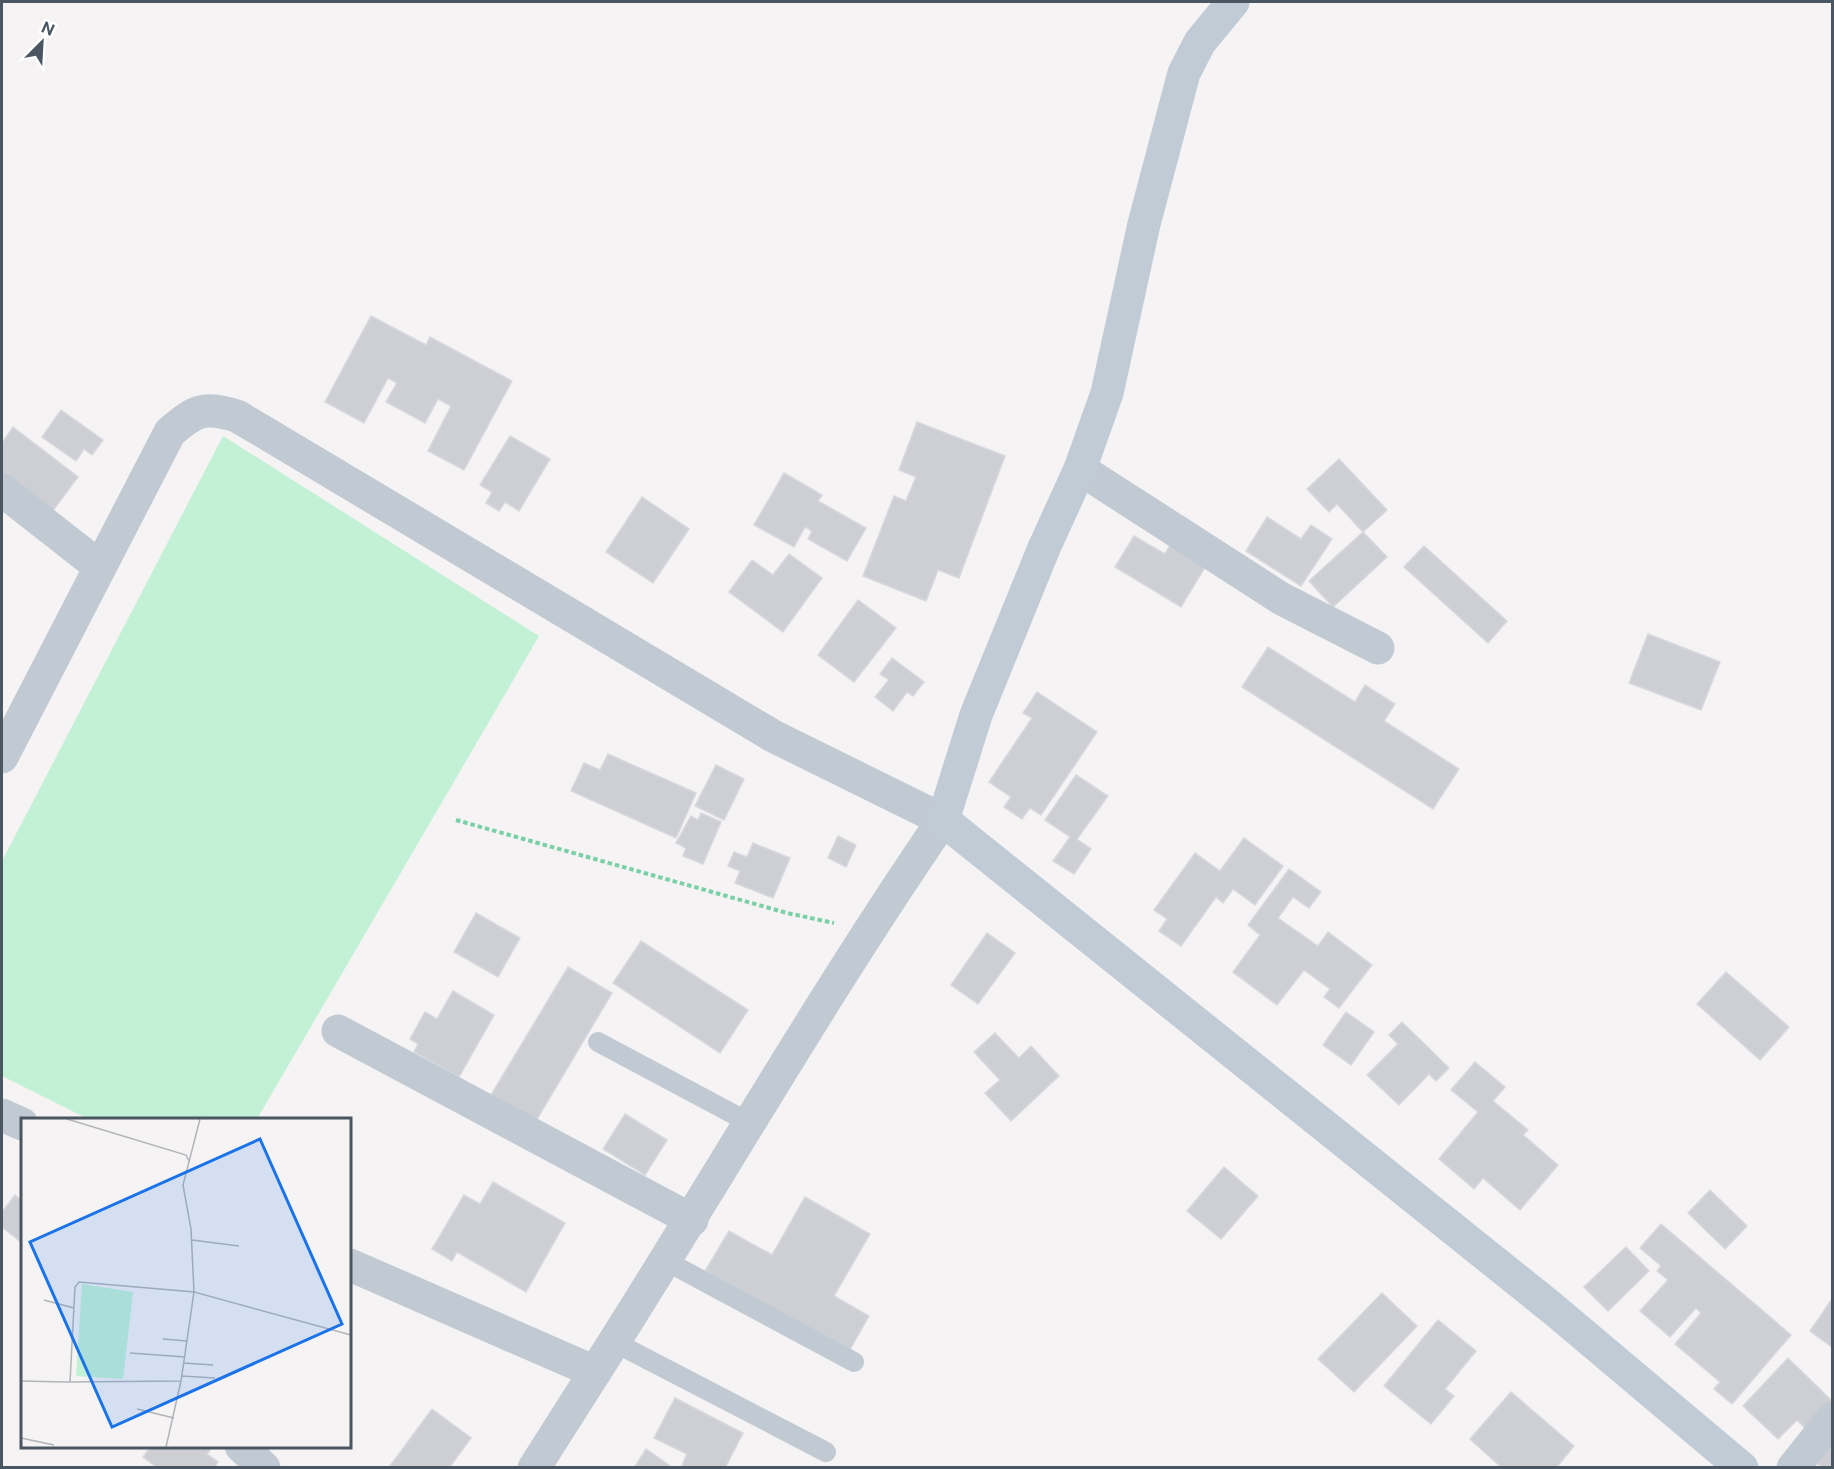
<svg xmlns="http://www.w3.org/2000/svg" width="1834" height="1469" viewBox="0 0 1834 1469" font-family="'Public Sans',sans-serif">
<rect width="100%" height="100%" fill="#f5f3f3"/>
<polygon fill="#c3f1d5" points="223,436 539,636 257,1119 88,1119 2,1076 2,861"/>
<g fill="#cdcfd5" stroke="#d7d9de" stroke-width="1.5">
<polygon points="371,316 426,345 430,337 512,381 464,470 428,451 451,406 438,399 425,423 386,402 397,383 388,378 364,423 325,402"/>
<polygon points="61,410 103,440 92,455 84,449 76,461 42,437"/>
<polygon points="917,422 1005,456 959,578 938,570 926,601 863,576 894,496 906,501 916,477 899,470"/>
<polygon points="13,427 78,477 45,521 2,487 2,443"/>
<polygon points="510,436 550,459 519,511 505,502 499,511 486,503 492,492 480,485"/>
<polygon points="1339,459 1387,510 1363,532 1387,557 1333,607 1309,581 1363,532 1337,504 1329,512 1307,489"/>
<polygon points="784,473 822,495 818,501 866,528 847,561 808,539 812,531 805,527 794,547 754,525"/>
<polygon points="642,497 689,529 653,583 606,552"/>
<polygon points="1267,517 1301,539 1311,525 1332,539 1301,586 1246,551"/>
<polygon points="1134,536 1165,554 1171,543 1207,564 1181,607 1115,567"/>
<polygon points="1424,546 1507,621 1488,643 1404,567"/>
<polygon points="789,554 822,578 783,632 729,592 752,560 773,575"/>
<polygon points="858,600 896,628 854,682 818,655"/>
<polygon points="1648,634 1720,662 1701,710 1629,683"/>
<polygon points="1268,647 1355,702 1365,685 1395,704 1384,721 1459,769 1433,809 1242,687"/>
<polygon points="892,658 924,682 913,696 907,692 893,711 875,697 889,680 880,674"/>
<polygon points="1037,692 1097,732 1041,815 1030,808 1022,819 1004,807 1011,797 989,782 1032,718 1023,713"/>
<polygon points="608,754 696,793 676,838 571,791 584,763 600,770"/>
<polygon points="716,765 744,779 724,820 695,806"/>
<polygon points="1076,775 1108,796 1077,839 1091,849 1074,874 1053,861 1070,837 1045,820"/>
<polygon points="701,813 721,822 703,864 683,856 686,848 676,843 691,816 698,820"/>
<polygon points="838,836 856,845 846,867 828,858"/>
<polygon points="1244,838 1283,866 1255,905 1233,889 1223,903 1216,897 1181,946 1159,931 1167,919 1154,910 1195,853 1220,871"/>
<polygon points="753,843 790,858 773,898 735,883 740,871 728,866 734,852 747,857"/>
<polygon points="1289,869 1321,892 1309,908 1293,897 1278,918 1318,946 1328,932 1372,965 1339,1008 1324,997 1330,989 1304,970 1277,1005 1233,972 1260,935 1248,925"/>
<polygon points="476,913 520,938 498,977 454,952"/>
<polygon points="987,933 1015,953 978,1004 951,985"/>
<polygon points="641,941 748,1010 720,1053 613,983"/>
<polygon points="568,967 612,993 536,1121 491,1095"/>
<polygon points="1726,972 1789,1027 1760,1060 1697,1004"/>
<polygon points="453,991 494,1015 459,1077 414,1052 418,1044 410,1039 425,1012 437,1019"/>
<polygon points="1346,1012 1374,1032 1351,1065 1323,1045"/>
<polygon points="1402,1022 1449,1068 1436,1081 1429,1074 1399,1105 1367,1075 1398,1044 1389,1035"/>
<polygon points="995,1033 1019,1058 1031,1046 1059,1076 1011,1121 985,1093 1000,1080 974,1052"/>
<polygon points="1475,1062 1505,1087 1493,1101 1528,1130 1523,1135 1558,1165 1520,1210 1483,1178 1474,1189 1439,1159 1478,1112 1451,1090"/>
<polygon points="625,1114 667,1140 645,1175 603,1149"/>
<polygon points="1224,1167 1258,1196 1221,1239 1187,1211"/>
<polygon points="493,1182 565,1223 526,1292 457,1252 452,1261 432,1249 464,1195 480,1204"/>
<polygon points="1710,1190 1747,1226 1725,1249 1688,1213"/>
<polygon points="15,1195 22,1201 22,1243 2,1227 2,1212"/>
<polygon points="805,1197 870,1234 834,1296 869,1316 848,1353 705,1271 729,1231 772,1255"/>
<polygon points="1661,1224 1791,1335 1732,1404 1714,1389 1720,1382 1675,1344 1701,1313 1696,1308 1670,1337 1640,1311 1668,1280 1657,1271 1661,1266 1640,1248"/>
<polygon points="1626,1247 1649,1271 1608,1311 1584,1287"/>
<polygon points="1382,1293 1417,1326 1354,1392 1318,1359"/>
<polygon points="1832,1299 1832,1347 1810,1331"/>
<polygon points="1438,1320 1476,1351 1445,1389 1454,1396 1431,1424 1384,1386"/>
<polygon points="1788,1358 1832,1401 1832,1408 1809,1432 1797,1420 1778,1439 1743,1406"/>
<polygon points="1511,1392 1574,1446 1556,1468 1502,1468 1470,1439"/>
<polygon points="675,1398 743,1433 725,1468 686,1468 682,1465 687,1454 654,1438"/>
<polygon points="432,1409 471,1438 449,1468 392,1468 390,1466"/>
<polygon points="1832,1434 1832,1468 1822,1468 1811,1457"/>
<polygon points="151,1446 213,1446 207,1454 218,1462 214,1468 158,1468 143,1457"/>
<polygon points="646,1449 673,1468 634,1468"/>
</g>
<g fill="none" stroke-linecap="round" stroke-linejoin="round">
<polyline stroke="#7ad0a6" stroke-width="4" stroke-dasharray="4.5 3" stroke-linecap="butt" points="456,820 787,913 834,923"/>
<g stroke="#c1cad2" stroke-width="20">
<polyline points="598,1042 750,1123"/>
<polyline points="666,1261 854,1362"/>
<polyline points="614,1342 826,1452"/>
</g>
<g stroke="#c1cad2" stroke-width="33">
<polyline points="1080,469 1282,599 1378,648"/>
<polyline points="2,490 100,567"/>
<path d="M2,757L170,432C196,410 203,406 237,416L773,736L943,820C820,999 712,1189 595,1372L350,1265"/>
<polyline points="338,1031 692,1220"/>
<polyline points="2,1115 22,1124"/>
<polyline points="241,1446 264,1468"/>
<polyline points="534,1468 595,1372"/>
<polyline points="1793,1468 1832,1419"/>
</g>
<polyline stroke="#c1cbd6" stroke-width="33" points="1233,2 1200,42 1184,73 1144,224 1107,393 1080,469 1044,548 976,715 943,820 1552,1308 1742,1468"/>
</g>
<g transform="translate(21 1118)">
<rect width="330" height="330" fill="#f5f3f3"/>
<path d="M61,166L112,174L102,261L55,258Z" fill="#c3f1d5"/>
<path fill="none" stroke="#b1b4b9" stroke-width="1.5" d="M46,1L165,37L168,43M179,1L162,67L170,111L173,174L330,217M171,122L218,128M23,182L53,190M142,221L166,223M109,235L164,239M163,245L192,247M161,258L194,260M0,263L44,264L160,263L173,174L58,164L54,169L49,264M116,291L153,300M0,320L33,327M145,329L160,263"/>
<path fill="#1a73e8" fill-opacity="0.15" stroke="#1a73e8" stroke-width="3" d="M239,21L321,206L91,309L9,124Z"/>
<rect width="330" height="330" fill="none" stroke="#4a5661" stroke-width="3"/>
</g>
<rect width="1834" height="1469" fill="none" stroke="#4a5661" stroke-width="6"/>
<g transform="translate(42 42) rotate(24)" stroke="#ffffff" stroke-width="4.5" paint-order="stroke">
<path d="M0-4.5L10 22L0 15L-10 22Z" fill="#4a5661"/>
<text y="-9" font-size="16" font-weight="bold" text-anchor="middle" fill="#4a5661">N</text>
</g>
</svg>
